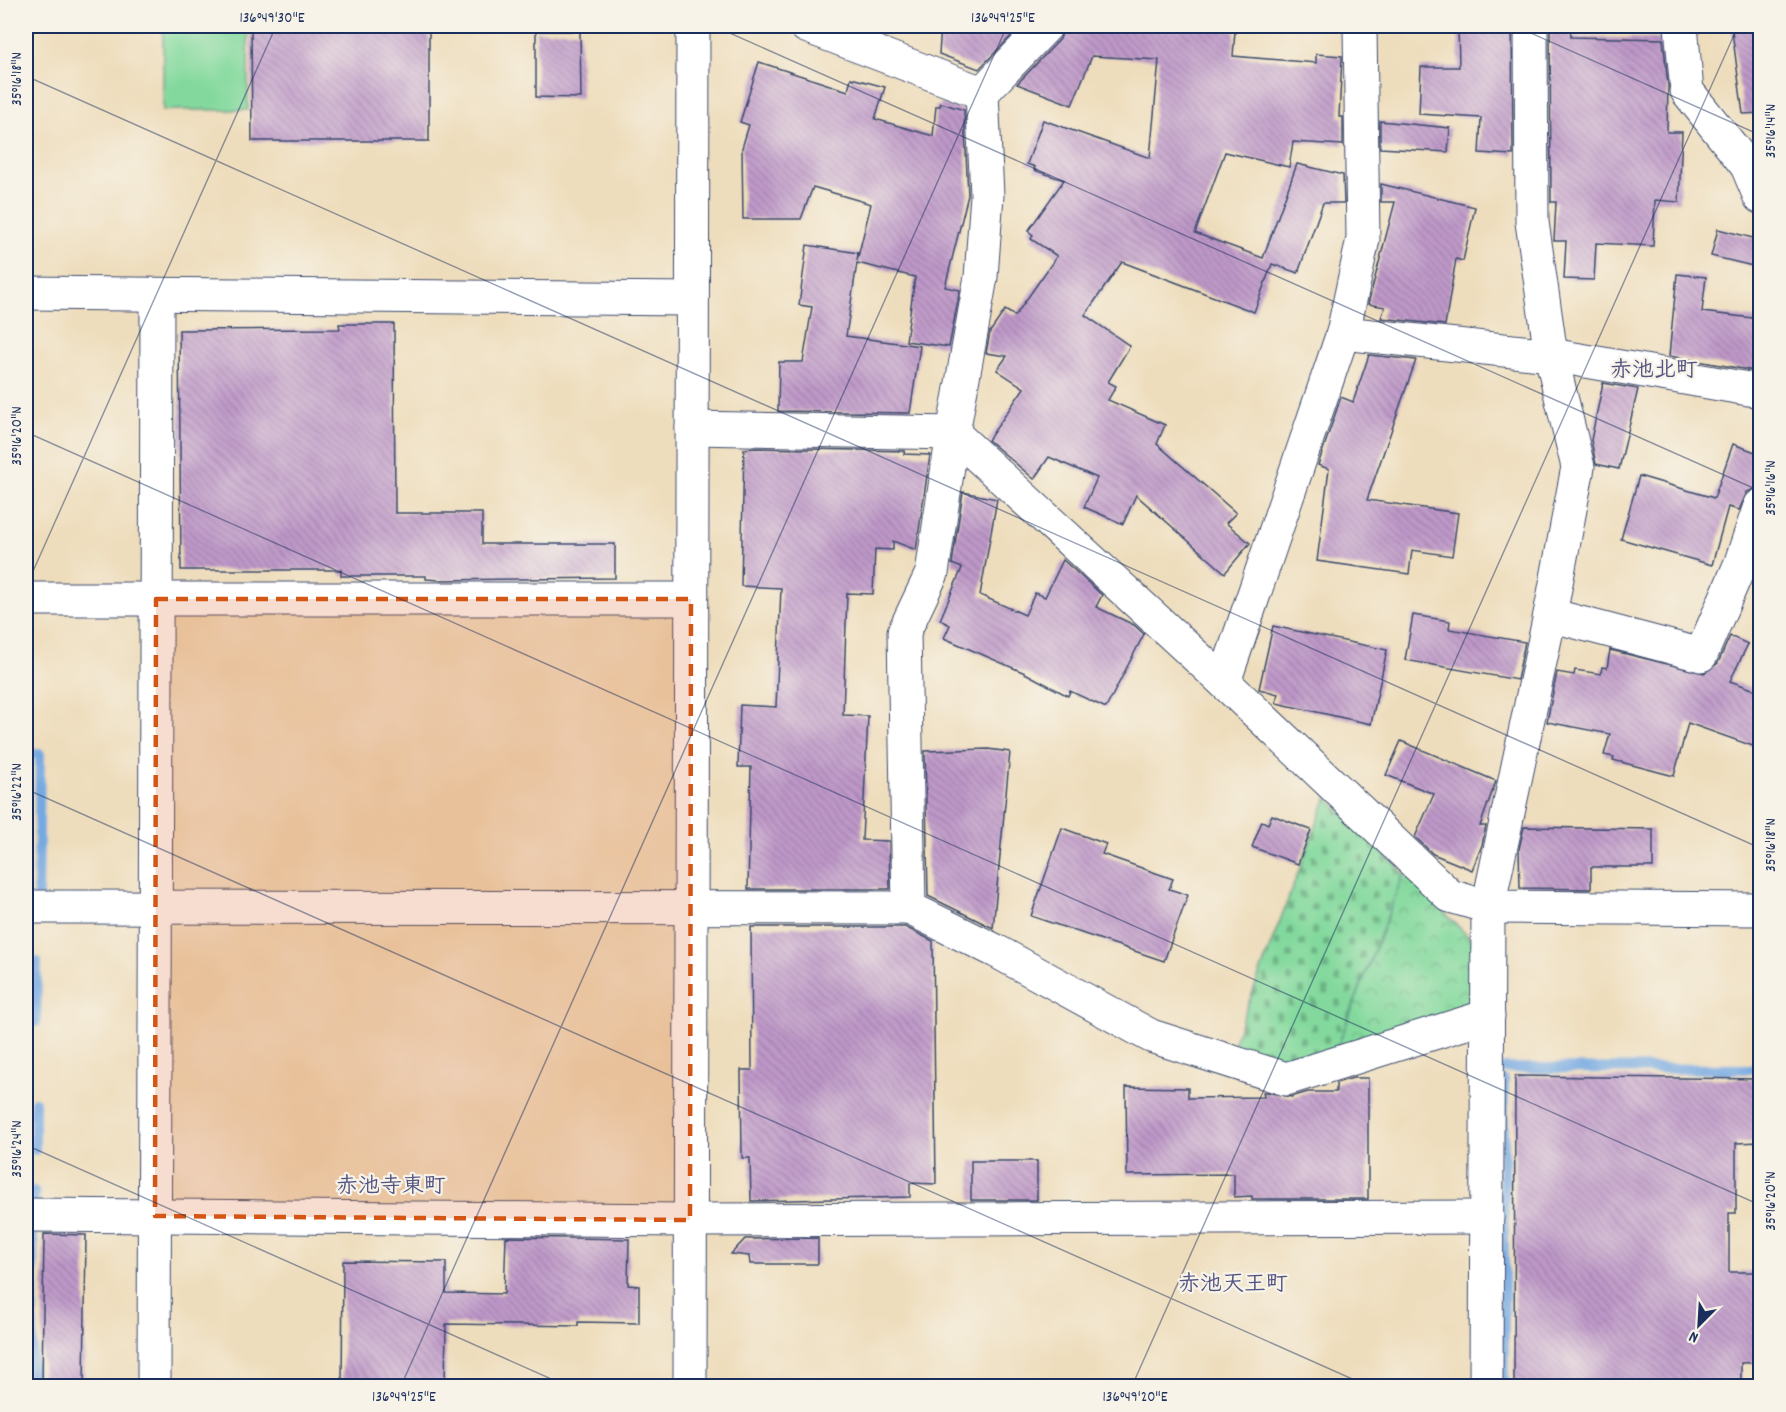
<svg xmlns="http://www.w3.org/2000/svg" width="1786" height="1412" viewBox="0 0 1786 1412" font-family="Dekko,'Klee One',sans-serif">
<defs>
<pattern id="cemetery-stones" width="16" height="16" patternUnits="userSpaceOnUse" patternTransform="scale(1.5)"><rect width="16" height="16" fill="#83d99d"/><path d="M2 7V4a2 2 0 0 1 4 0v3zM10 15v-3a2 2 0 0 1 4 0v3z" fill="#6ab083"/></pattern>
<pattern id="park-crowns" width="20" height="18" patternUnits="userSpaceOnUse" patternTransform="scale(1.5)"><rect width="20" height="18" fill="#83d99d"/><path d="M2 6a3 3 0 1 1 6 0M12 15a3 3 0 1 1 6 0" fill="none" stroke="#6ab083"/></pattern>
<pattern id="building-back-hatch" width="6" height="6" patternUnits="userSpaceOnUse" patternTransform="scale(1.5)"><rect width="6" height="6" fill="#bf99c9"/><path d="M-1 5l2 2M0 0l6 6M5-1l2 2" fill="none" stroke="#9a7da6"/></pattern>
</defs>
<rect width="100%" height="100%" fill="#f7f3e8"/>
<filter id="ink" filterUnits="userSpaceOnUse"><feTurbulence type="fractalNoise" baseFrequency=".0167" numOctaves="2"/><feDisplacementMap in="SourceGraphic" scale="12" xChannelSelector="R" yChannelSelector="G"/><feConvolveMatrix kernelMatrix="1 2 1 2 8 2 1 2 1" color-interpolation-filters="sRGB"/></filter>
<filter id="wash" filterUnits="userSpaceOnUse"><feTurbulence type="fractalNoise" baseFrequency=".008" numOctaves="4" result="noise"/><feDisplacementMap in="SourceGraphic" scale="24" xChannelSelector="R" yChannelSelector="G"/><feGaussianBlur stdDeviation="1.35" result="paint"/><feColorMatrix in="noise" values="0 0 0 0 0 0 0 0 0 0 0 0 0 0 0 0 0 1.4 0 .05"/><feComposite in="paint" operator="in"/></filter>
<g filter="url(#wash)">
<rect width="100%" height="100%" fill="#eeddbc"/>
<rect fill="#83d99d" stroke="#4f847e" stroke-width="1.5" x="163" y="26" width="85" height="84"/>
<polygon fill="url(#cemetery-stones)" stroke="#4f847e" stroke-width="1.5" points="1327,797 1404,873 1335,1054 1286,1069 1230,1052"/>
<polygon fill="url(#park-crowns)" stroke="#4f847e" stroke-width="1.5" points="1404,873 1474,942 1475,995 1466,1012 1335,1054"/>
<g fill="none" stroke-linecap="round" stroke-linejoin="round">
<g stroke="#74a9e1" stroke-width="10">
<polyline points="26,754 40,754 38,897"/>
<polyline points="36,1022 37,962"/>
<polyline points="1504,1068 1760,1069"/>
<polyline points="35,1150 35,1102"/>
<polyline points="34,1191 34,1201"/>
<polyline points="32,1386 33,1235"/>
<polyline points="1504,1386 1504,1080"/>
</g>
</g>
<g id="blocks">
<g fill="url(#building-back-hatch)">
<polygon points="251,26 429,26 429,141 252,141"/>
<polygon points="941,26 1021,26 979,69 939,54"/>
<polygon points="1064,26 1194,26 1235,31 1233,56 1316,63 1316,54 1342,56 1339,117 1343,117 1343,145 1293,142 1289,167 1225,152 1195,233 1263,258 1297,164 1343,175 1344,203 1323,203 1298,273 1272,264 1254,312 1122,262 1085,315 1130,346 1108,382 1116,386 1108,400 1165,425 1157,444 1236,513 1226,523 1250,543 1225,573 1136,495 1123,524 1084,507 1097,478 1049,457 1034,479 988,440 1024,388 997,370 1007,356 986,353 990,332 1005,310 1015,316 1057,256 1031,239 1033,235 1028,231 1064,180 1034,170 1035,167 1027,164 1043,120 1150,158 1159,60 1092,56 1072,105 1017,84 1060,39"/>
<polygon points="1458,26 1512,26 1513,155 1479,153 1481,118 1419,114 1421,67 1459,67"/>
<polygon points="1550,26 1570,26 1571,37 1663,39 1668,85 1667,132 1682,132 1679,202 1655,200 1653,246 1596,243 1594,280 1564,279 1566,241 1554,241 1556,202 1551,202"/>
<polygon points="1761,28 1761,113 1743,114 1732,31"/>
<polygon points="536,31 580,31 581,98 536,97"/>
<polygon points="759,62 848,91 851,78 885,87 875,119 933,136 936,106 940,106 941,103 964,110 968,195 945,287 960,290 949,347 906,341 915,277 857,263 846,336 920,346 910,413 778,411 779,362 803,362 812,307 799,305 807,245 858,253 857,261 871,204 813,187 801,219 743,219 742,148 749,125 740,122"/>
<polygon points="1380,121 1450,128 1448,152 1380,148"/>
<polygon points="1381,184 1475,207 1463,261 1456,259 1445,325 1381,318 1385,307 1368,304 1395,202 1381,202"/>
<polygon points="1718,229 1761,240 1761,268 1711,256"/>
<polygon points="1677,274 1706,277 1702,312 1761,319 1761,372 1669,356"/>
<polygon points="339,324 394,324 395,513 482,513 482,544 615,544 615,578 440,580 426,579 426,576 341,576 341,570 181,570 179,330 340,329"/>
<polygon points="1369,355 1416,360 1367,500 1458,513 1452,556 1412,550 1409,574 1317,561 1329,469 1318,465 1341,397 1353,402"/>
<polygon points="1603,383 1638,389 1619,469 1596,464 1591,440"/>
<polygon points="1733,444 1761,454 1761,480 1758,488 1747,492 1739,510 1728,507 1712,565 1621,539 1639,476 1714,498"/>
<polygon points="755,448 905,451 904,454 930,455 916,550 893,541 893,550 875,549 873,594 847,593 843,715 868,716 862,840 889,841 890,889 748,889 751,767 738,767 740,705 776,707 781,588 741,586 744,449"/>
<polygon points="963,492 997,499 980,595 1025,615 1035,593 1045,597 1063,560 1102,595 1096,607 1134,625 1144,634 1106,708 1070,691 1068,696 1025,673 944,638 950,625 940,620 962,568 952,564"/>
<polygon points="1413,615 1450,621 1449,629 1525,642 1517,680 1405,660"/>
<polygon points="1273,626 1387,650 1371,724 1276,703 1278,694 1259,689"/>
<polygon points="1730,636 1748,644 1730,681 1761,692 1761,749 1688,723 1674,776 1613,760 1614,757 1604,755 1610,734 1547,722 1557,672 1574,675 1575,670 1601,674 1602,667 1607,668 1610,650 1704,673 1718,663"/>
<polygon points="1401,741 1496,781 1480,826 1486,826 1482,845 1472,870 1433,854 1415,837 1434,794 1386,775"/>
<polygon points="988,749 1010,752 993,928 928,896 925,751"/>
<polygon points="1272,815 1311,830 1298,864 1252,847 1262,821 1268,824"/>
<polygon points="1524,827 1653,829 1653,867 1591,867 1591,889 1520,888 1519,849"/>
<polygon points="1062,828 1106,844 1102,854 1173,879 1169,889 1188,895 1164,961 1031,916"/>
<polygon points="751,927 905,927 933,941 936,1184 910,1183 910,1197 751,1201 750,1158 742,1158 741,1070 752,1070"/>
<polygon points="1515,1076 1761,1079 1761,1142 1736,1143 1736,1213 1729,1213 1729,1272 1761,1272 1761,1362 1741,1363 1741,1386 1514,1386"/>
<polygon points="1353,1078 1368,1078 1368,1199 1252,1199 1252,1196 1234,1197 1234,1174 1127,1175 1126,1087 1188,1088 1188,1098 1264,1097 1263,1092 1266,1092 1291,1097 1308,1092 1336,1092 1336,1083"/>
<rect x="971" y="1161" width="66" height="39"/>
<polygon points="44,1234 86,1235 84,1386 42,1386"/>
<polygon points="506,1237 629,1239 628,1285 639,1286 639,1323 578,1322 578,1326 446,1324 445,1386 342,1386 343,1261 446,1262 446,1293 504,1294"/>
<polygon points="818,1238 818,1264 750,1264 749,1256 731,1254 745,1239"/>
</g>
</g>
</g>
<g filter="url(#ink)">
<use href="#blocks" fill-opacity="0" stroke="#3b496c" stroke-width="1.5"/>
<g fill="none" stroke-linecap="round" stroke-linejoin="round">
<defs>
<g id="street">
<polyline points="806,26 982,93"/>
<polyline points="1046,26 982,93 987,195 981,277 953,433 932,573 904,632 909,908 996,951 1151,1036 1286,1079 1488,1016"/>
<polyline points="1681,26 1687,91 1747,166 1760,197"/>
<polyline points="26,293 692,299"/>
<polyline points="1343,333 1551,355 1760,391"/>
<polyline points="692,428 953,433 1224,682 1450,896 1488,907 1760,909"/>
<polyline points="26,599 691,599"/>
<polyline points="1550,615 1701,655 1740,565 1760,506"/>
<polyline points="1224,682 1343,333 1363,239 1360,26"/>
<polyline points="26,907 909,908"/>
<polyline points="26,1215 690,1220 1487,1217"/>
<polyline points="154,1386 157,296"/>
<polyline points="1486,1386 1488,907 1550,615 1578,467 1551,355 1532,222 1531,26"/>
</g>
<polyline id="secondary" points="690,1386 693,26"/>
</defs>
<use href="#street" stroke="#3b496c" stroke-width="35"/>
<use href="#secondary" stroke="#3b496c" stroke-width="35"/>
<use href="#street" stroke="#fff" stroke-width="33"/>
<use href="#secondary" stroke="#fff" stroke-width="33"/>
</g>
</g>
<path fill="#d45514" fill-opacity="0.2" stroke="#d45514" stroke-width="4.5" stroke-dasharray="12 8" stroke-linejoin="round" d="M156,599H691L690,1220L155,1216Z"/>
<path fill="none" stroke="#1b2f5e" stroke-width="1.5" stroke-opacity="0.45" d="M714,26L1760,491M1515,26L1760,135M26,76L1760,848M26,432L1760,1205M26,587L276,26M26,789L1368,1386M26,1145L567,1386M401,1386L1007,26M1132,1386L1738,26"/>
<g text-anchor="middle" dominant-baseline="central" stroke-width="4.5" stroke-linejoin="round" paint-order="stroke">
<g font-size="22" font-weight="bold" fill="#545483" stroke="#f7f3e8">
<text x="1654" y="371">赤池北町</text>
<text x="391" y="1187">赤池寺東町</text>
<text x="1233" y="1285">赤池天王町</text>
</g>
</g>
<rect width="1786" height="1412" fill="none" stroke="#f7f3e8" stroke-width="66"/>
<g transform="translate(1699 1325) rotate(204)" stroke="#f7f3e8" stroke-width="4.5" paint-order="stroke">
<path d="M0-4.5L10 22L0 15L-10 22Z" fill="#1b2f5e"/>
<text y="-9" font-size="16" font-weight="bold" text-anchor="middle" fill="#1b2f5e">N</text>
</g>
<rect x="33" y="33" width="1720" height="1346" fill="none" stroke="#1b2f5e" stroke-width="2"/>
<g font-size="15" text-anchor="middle" fill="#1b2f5e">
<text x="272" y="22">136°49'30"E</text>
<text x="1003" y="22">136°49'25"E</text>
<text transform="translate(16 79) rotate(-90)" y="5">35°16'18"N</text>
<text transform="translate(1770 131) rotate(-90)" y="5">35°16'14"N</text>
<text transform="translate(16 436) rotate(-90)" y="5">35°16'20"N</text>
<text transform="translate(1770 488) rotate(-90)" y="5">35°16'16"N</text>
<text transform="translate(16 792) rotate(-90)" y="5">35°16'22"N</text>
<text transform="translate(1770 845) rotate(-90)" y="5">35°16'18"N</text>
<text transform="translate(16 1149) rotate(-90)" y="5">35°16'24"N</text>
<text transform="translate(1770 1201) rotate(-90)" y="5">35°16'20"N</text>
<text x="404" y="1401">136°49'25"E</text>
<text x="1135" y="1401">136°49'20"E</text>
</g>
</svg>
